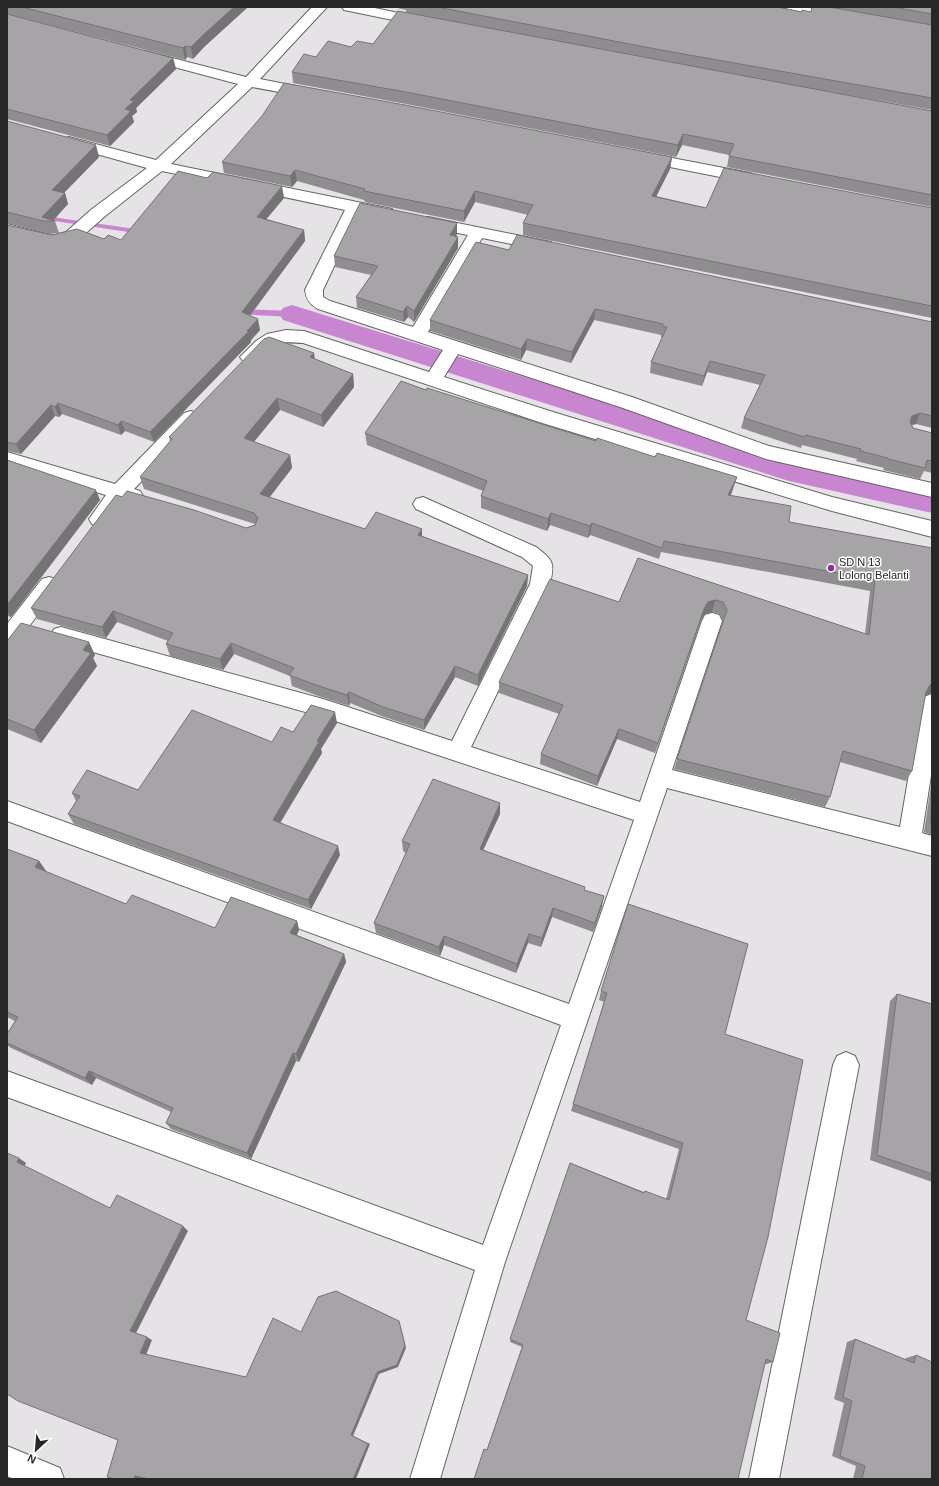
<svg xmlns="http://www.w3.org/2000/svg" width="939" height="1486" viewBox="0 0 939 1486" font-family="Helvetica,sans-serif">
<rect width="100%" height="100%" fill="#e6e3e6"/>
<g fill="none" stroke-linecap="round" stroke-linejoin="round">
<g fill="#c886d0" fill-rule="evenodd">
<polygon points="38,215 142,230 146,232 142,234 41,219 38,219"/>
<polygon points="239,309 292,311 296,314 292,317 236,314 235,312"/>
</g>
<polygon fill="#c886d0" fill-rule="evenodd" points="292,305 789,459 932,491 932,513 789,481 283,320 279,314 283,308"/>
<defs>
<g id="minor">
<path d="M312,7H327L260,79L316,90L319,93L316,96L311,98L252,87L171,164L392,209L394,213L392,217L386,218L359,213L323,290V297L330,301L413,327L468,235L422,226L420,222L422,218L428,217L551,242L553,246L551,250L545,251L482,238L428,332L632,397L769,446L932,483V497L766,459L620,407L458,354L444,377L553,412L832,497L932,521V537L832,511L539,422L303,343C295,343 285,341 278,344C264,349 258,366 243,361L240,357L256,341L267,334L286,330L304,331L429,372L443,350L318,309C310,305 306,299 305,290L345,210L162,171L104,217L78,240L56,245L7,234V224L47,234L56,235L66,232L92,209L147,168L64,145L61,142L64,139L69,137L156,160L238,84L140,58L138,55L140,52L145,51L246,77Z"/>
<polygon points="342,7 370,7 427,19 429,22 427,25 422,26 349,11 344,10"/>
<polygon points="786,7 817,7 844,12 846,15 844,18 839,19 793,11 788,10"/>
<polygon points="641,152 750,173 756,175 758,178 756,181 750,183 635,160 633,157 635,154"/>
<path d="M191,411L198,413L200,418L198,423L134,489L140,491L143,496L140,501L133,503L123,500C115,512 109,529 92,524L89,519L106,495L7,466V452L115,484L184,413Z"/>
<path d="M423,497L536,547C553,560 555,562 550,584L471,747L640,802L702,621L705,615L712,613L719,615L722,621L672,770L900,827L921,703L924,697L932,694V769L922,833L932,836V856L667,788L505,1262L440,1479H410L475,1270L7,1097V1071L483,1245L561,1025L7,821V801L569,1004L634,820L323,717L61,643L54,641L51,635L54,629L61,627L323,699L452,741L530,584L533,566L522,557L416,509L413,504L416,499Z"/>
<polygon points="49,577 56,579 59,585 56,591 14,646 7,649 7,624 42,579"/>
<polygon points="846,1052 855,1056 859,1065 779,1479 749,1479 833,1065 837,1056"/>
<polygon points="7,1446 60,1468 64,1479 14,1479 7,1476"/>
</g>
</defs>
<use href="#minor" stroke="#676467" stroke-width="2"/>
<use href="#minor" fill="#fff" fill-rule="evenodd"/>
</g>
<g fill="#908d90">
<polygon points="7,7 248,7 204,47 193,59 187,57 185,60 7,14"/>
<polygon points="393,7 777,7 802,12 811,12 812,7 932,7 932,110 826,91 932,111 932,207 727,167 729,155 682,145 676,157 406,104 293,83 292,72 316,57 351,47 373,44 406,12 406,10"/>
<polygon points="7,14 173,58 176,69 136,108 137,112 132,116 134,122 110,146 7,119"/>
<polygon points="7,121 99,157 64,193 65,193 68,204 53,221 55,221 59,233 47,233 7,223"/>
<polygon points="672,157 670,169 656,196 706,208 932,208 932,318 523,235 523,223 528,215 475,202 464,222 365,202 364,200 297,181 292,187 224,173 222,162"/>
<polygon points="284,198 266,219 304,230 305,241 250,316 260,330 251,340 251,342 154,442 125,431 121,435 62,414 59,417 55,416 21,454 7,451 7,225 52,235 104,239 121,240"/>
<polygon points="457,223 457,234 456,237 458,237 458,248 414,322 408,317 404,322 357,308 356,297 371,275 335,267 334,256"/>
<polygon points="509,250 932,322 932,428 916,424 912,425 913,428 932,433 932,473 924,471 920,479 883,470 884,468 856,461 857,459 802,445 801,448 741,428 744,418 760,385 707,372 702,386 650,373 651,362 662,337 661,337 661,335 594,320 571,363 526,350 521,360 430,331 430,320"/>
<polygon points="315,359 353,374 354,387 323,427 280,410 254,442 290,455 292,468 269,497 365,529 422,529 422,536 528,575 527,586 478,686 455,677 424,730 384,717 350,703 349,706 318,696 292,686 290,676 234,654 223,670 170,656 166,644 168,641 117,622 106,638 37,619 31,608 122,497 246,528 255,525 255,524 144,489 140,477 170,441 169,437"/>
<polygon points="365,433 733,489 731,495 789,522 932,548 932,693 925,695 912,771 906,781 840,762 830,797 825,807 674,769 723,621 719,614 712,612 705,614 701,620 655,753 617,739 597,786 540,764 541,754 559,714 499,693 499,682 619,602 638,558 865,634 870,591 661,552 659,559 590,535 588,538 550,525 547,531 481,508 481,496 483,491 367,445"/>
<polygon points="7,460 100,500 11,617 7,616"/>
<polygon points="7,641 95,655 93,658 97,666 41,743 7,729"/>
<polygon points="337,723 321,749 322,753 280,822 340,855 311,909 74,824 68,814 76,801 72,793 138,790 272,742 293,732"/>
<polygon points="932,779 932,835 924,832"/>
<polygon points="500,814 483,850 585,890 602,906 593,932 552,917 541,947 528,943 516,973 444,945 440,956 376,933 374,923 406,853 403,851 402,841"/>
<polygon points="7,849 39,861 46,871 45,871 126,904 215,928 297,921 299,930 297,935 344,954 346,962 299,1062 296,1061 251,1159 171,1129 166,1123 171,1112 96,1078 92,1085 11,1048 7,1045 7,1034 15,1021 7,1017"/>
<polygon points="601,991 725,1034 746,1320 773,1362 767,1364 765,1364 487,1450 522,1347 510,1342 570,1163 644,1192 645,1191 666,1199 679,1149 571,1111 604,1002 599,1000"/>
<polygon points="897,994 932,1004 932,1182 870,1160 890,1001"/>
<polygon points="855,1339 905,1360 906,1358 916,1355 932,1479 853,1479 856,1466 832,1456 844,1403 834,1399 847,1342"/>
</g>
<g fill="#757375">
<polygon points="234,7 248,7 204,47 193,59 191,47 202,36"/>
<polygon points="185,46 187,57 185,60 183,48"/>
<polygon points="173,58 176,69 136,108 137,112 132,116 134,122 110,146 107,135 125,109 130,100"/>
<polygon points="683,134 682,145 676,157 678,145"/>
<polygon points="96,145 99,157 56,201 52,190"/>
<polygon points="672,157 670,169 651,207 652,196"/>
<polygon points="295,170 297,181 292,187 290,176"/>
<polygon points="282,186 284,198 259,228 257,217"/>
<polygon points="475,191 475,202 464,222 464,211"/>
<polygon points="65,193 68,204 52,221 42,217"/>
<polygon points="457,223 457,234 451,246 450,235"/>
<polygon points="304,230 305,241 244,323 242,312"/>
<polygon points="458,237 458,248 414,322 414,311"/>
<polygon points="407,306 408,317 404,322 403,312"/>
<polygon points="595,309 594,320 571,363 572,352"/>
<polygon points="258,319 260,330 251,340 251,342 154,442 150,432"/>
<polygon points="527,339 526,350 521,360 521,349"/>
<polygon points="314,353 316,366 310,357"/>
<polygon points="710,361 707,372 702,386 704,376"/>
<polygon points="353,374 354,387 323,427 321,415"/>
<polygon points="277,398 280,410 247,450 244,438"/>
<polygon points="58,403 62,414 59,417 55,407"/>
<polygon points="51,405 55,416 21,454 16,444"/>
<polygon points="920,413 916,424 908,426 912,416"/>
<polygon points="121,421 125,431 121,435 118,425"/>
<polygon points="290,455 292,468 263,506 260,494"/>
<polygon points="737,477 733,489 725,507 728,495"/>
<polygon points="96,490 100,500 11,617 7,610 7,605"/>
<polygon points="551,513 550,525 547,531 548,519"/>
<polygon points="592,523 590,535 588,538 590,526"/>
<polygon points="422,529 422,541 418,535"/>
<polygon points="528,575 527,586 478,686 478,675"/>
<polygon points="715,600 712,612 705,614 701,620 655,753 658,743 704,609 708,602"/>
<polygon points="113,611 117,622 106,638 102,627"/>
<polygon points="89,642 95,655 93,658 97,666 41,743 34,730 83,650"/>
<polygon points="231,643 234,654 223,670 220,659"/>
<polygon points="455,666 455,677 424,730 424,720"/>
<polygon points="932,684 932,693 923,696 930,685"/>
<polygon points="349,692 350,703 349,706 347,695"/>
<polygon points="335,712 337,723 321,749 322,753 276,830 273,820 317,741"/>
<polygon points="619,729 617,739 597,786 598,776"/>
<polygon points="500,803 500,814 479,859 480,849"/>
<polygon points="338,846 340,855 311,909 308,900"/>
<polygon points="39,861 46,871 42,877 35,867"/>
<polygon points="604,896 602,906 593,932 595,923"/>
<polygon points="553,908 552,917 541,947 542,938"/>
<polygon points="297,921 299,930 293,942 290,933"/>
<polygon points="529,934 528,943 516,973 517,964"/>
<polygon points="444,936 444,945 440,956 439,947"/>
<polygon points="344,954 346,962 299,1062 296,1054"/>
<polygon points="293,1053 296,1061 251,1159 247,1153"/>
<polygon points="89,1071 96,1078 92,1085 85,1078"/>
<polygon points="19,1158 26,1163 24,1167 17,1162"/>
<polygon points="183,1226 188,1231 136,1333 130,1331"/>
<polygon points="399,1321 406,1348 398,1367 379,1374 353,1436 370,1444 356,1479 353,1479 351,1435"/>
<polygon points="147,1337 152,1340 146,1355 140,1353"/>
<polygon points="135,1476 142,1476 141,1479 134,1479"/>
</g>
<g fill="#a7a4a7" stroke="#757375">
<polygon points="22,7 234,7 202,36 191,47 185,46 183,48"/>
<polygon points="437,7 777,7 802,12 802,10 811,12 812,7 829,7 932,25 932,98 661,50"/>
<polygon points="893,7 932,7 932,14"/>
<polygon points="398,11 932,111 932,195 729,156 734,144 683,134 678,145 406,92 292,72 304,54 316,57 328,41 351,47 357,41 373,44"/>
<polygon points="7,14 173,58 130,100 134,101 125,109 131,111 107,135 7,109"/>
<polygon points="284,83 405,105 672,157 652,196 706,208 724,168 932,208 932,306 523,223 533,205 475,191 464,211 364,191 365,189 295,170 290,176 222,162 262,116"/>
<polygon points="7,121 96,145 52,190 65,193 42,217 55,221 43,221 7,212"/>
<polygon points="178,171 207,178 213,172 282,186 257,217 304,230 242,312 258,319 247,331 249,331 150,432 121,421 118,425 58,403 55,407 51,405 16,444 7,442 7,225 52,235 77,229 104,239 108,235 121,240"/>
<polygon points="360,203 457,223 450,235 458,237 414,311 407,306 403,312 356,297 378,266 334,256"/>
<polygon points="517,235 932,322 932,416 920,413 912,416 910,422 913,428 932,433 932,461 927,460 925,468 888,459 888,458 860,451 861,449 806,435 804,437 744,418 765,375 710,361 704,376 651,362 667,327 663,326 663,324 595,309 572,352 527,339 521,349 430,320 476,242 509,250"/>
<polygon points="269,337 314,353 310,357 353,374 321,415 277,398 244,438 290,455 260,494 365,529 376,512 422,529 418,535 528,575 478,675 455,666 424,720 383,707 349,692 347,695 316,685 289,675 294,668 231,643 220,659 166,644 173,633 113,611 102,627 31,608 116,495 122,497 127,491 194,510 246,528 255,525 258,518 254,513 140,477 172,439 169,437 264,339"/>
<polygon points="401,381 426,390 427,388 596,441 597,438 655,457 657,453 737,477 728,495 791,506 789,522 932,548 932,684 930,685 926,692 912,771 843,751 830,797 677,759 727,610 723,602 715,600 708,602 704,609 658,743 619,729 598,776 541,754 563,705 499,682 550,579 619,602 638,558 869,635 875,580 664,541 662,548 592,523 590,526 551,513 548,519 481,496 487,481 365,433"/>
<polygon points="7,460 96,490 7,605"/>
<polygon points="21,623 89,642 83,650 91,653 34,730 7,719 7,641"/>
<polygon points="311,705 335,712 317,741 319,742 273,820 338,846 308,900 68,814 80,796 72,793 87,770 138,790 192,710 272,742 281,727 293,732"/>
<polygon points="433,779 500,803 480,849 585,887 584,890 604,896 595,923 553,908 542,938 529,934 517,964 444,936 439,947 374,923 410,844 402,841"/>
<polygon points="932,811 932,823 930,823"/>
<polygon points="7,849 39,861 35,867 126,904 132,895 215,928 231,897 297,921 290,933 344,954 296,1054 293,1053 247,1153 166,1123 173,1108 89,1071 85,1078 7,1043 7,1034 18,1017 7,1012"/>
<polygon points="628,904 748,944 725,1034 803,1060 768,1237 746,1320 780,1333 773,1362 766,1359 738,1479 474,1479 484,1449 487,1450 523,1345 510,1339 570,1163 644,1193 645,1191 669,1200 683,1143 573,1104 607,993 601,991"/>
<polygon points="897,994 932,1004 932,1174 877,1155"/>
<polygon points="7,1153 19,1158 17,1162 110,1208 117,1195 183,1226 130,1331 147,1337 140,1353 246,1377 273,1318 301,1332 318,1297 336,1291 399,1321 405,1345 397,1365 377,1372 351,1435 368,1444 353,1479 149,1479 135,1476 134,1479 115,1479 107,1477 118,1440 18,1401 7,1394"/>
<polygon points="855,1339 914,1363 916,1355 932,1362 932,1479 862,1479 865,1466 840,1456 852,1401 843,1397"/>
</g>
<circle fill="#8c2e98" stroke="#fff" stroke-width="1.5" cx="831" cy="568" r="4"/>
<g text-anchor="middle" dominant-baseline="central" stroke-width="3" stroke-linejoin="round" paint-order="stroke">
<g font-size="11" fill="#282728" stroke="#fff" text-anchor="start">
<text x="839" y="562">SD N 13<tspan x="839" dy="13">Lolong Belanti</tspan></text>
</g>
</g>
<rect width="939" height="1486" fill="none" stroke="#282728" stroke-width="16"/>
<g transform="translate(36 1450) rotate(206)" stroke="#ffffff" stroke-width="3" paint-order="stroke">
<path d="M0-3L7 15L0 10L-7 15Z" fill="#282728"/>
<text y="-6" font-size="11" font-weight="bold" text-anchor="middle" fill="#282728">N</text>
</g>
</svg>
